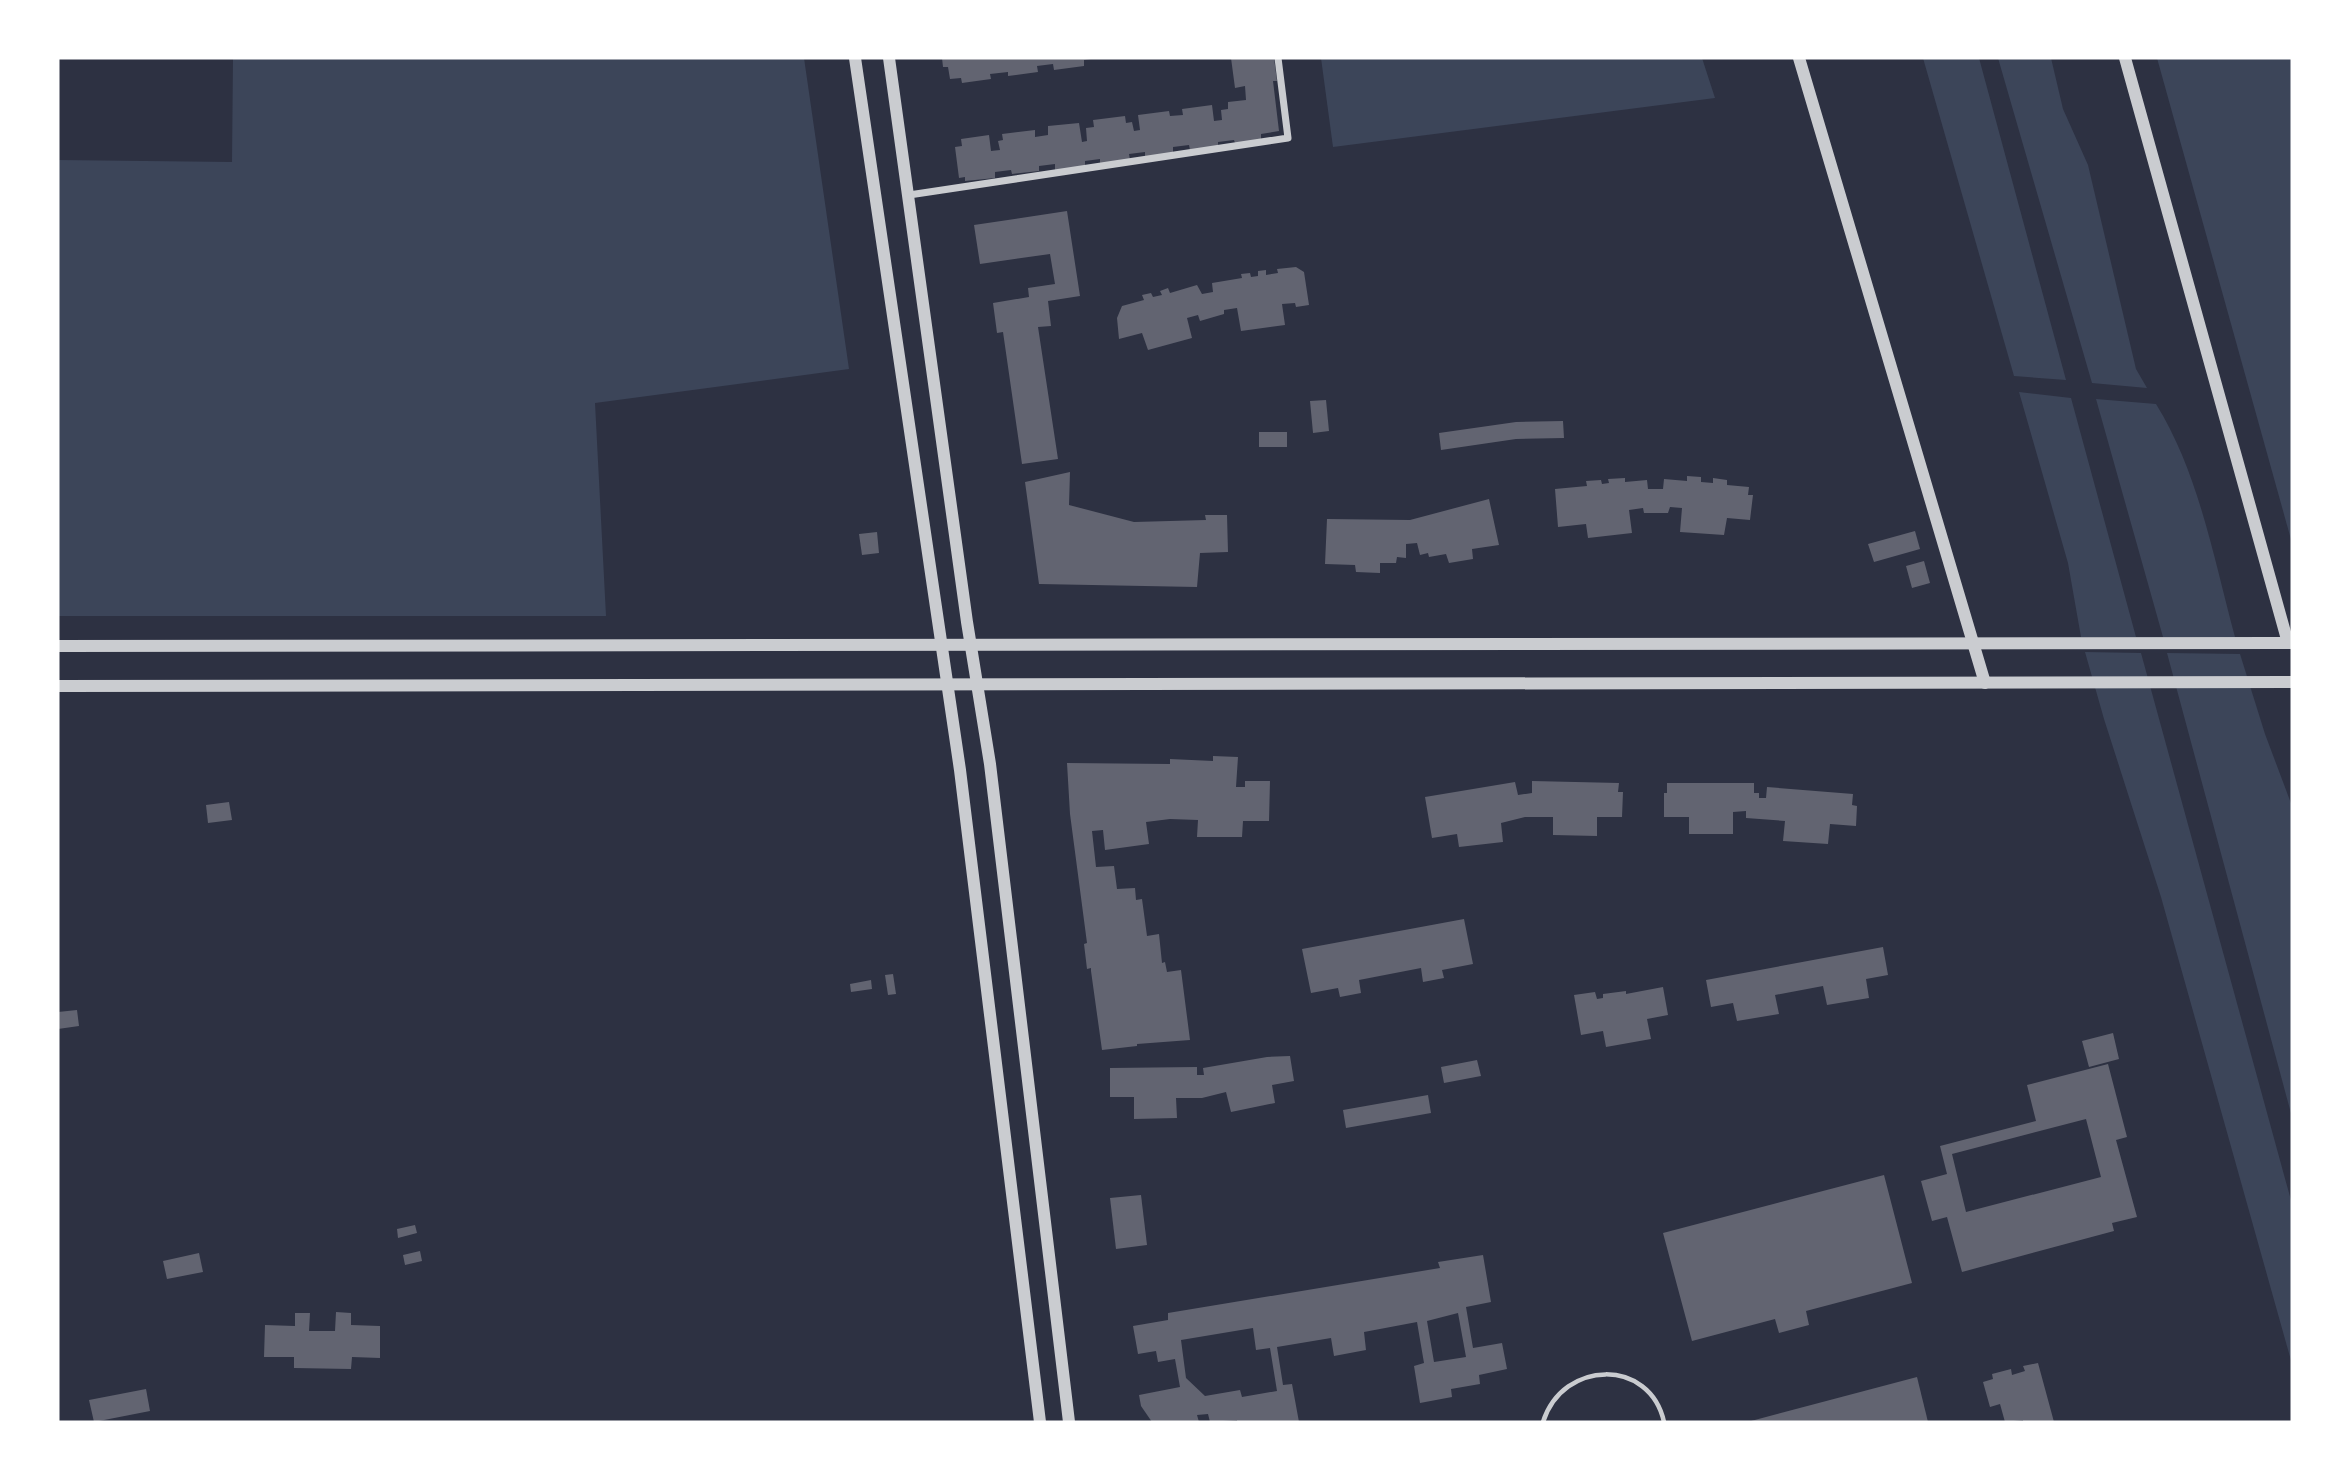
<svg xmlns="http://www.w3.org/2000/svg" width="2350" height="1480" viewBox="0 0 2350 1480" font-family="'Nunito Sans',sans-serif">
<rect width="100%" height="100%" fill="#2d3142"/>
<g fill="#3c4559">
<polygon points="233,58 804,58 849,369 595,403 606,616 58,616 58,160 232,162"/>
<polygon points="1321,58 1702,58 1715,98 1333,147"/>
<polygon points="1923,58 1979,58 2066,380 2014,376"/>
<polygon points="1998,58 2051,58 2063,109 2088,165 2136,369 2147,388 2092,383"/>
<polygon points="2157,58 2292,58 2292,543"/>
<polygon points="2019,392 2071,398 2136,637 2081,637 2068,563"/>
<path d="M2096,399L2156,404C2199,473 2214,560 2235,637H2163Z"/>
<polygon points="2085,652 2141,653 2292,1204 2292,1364 2161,897 2104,719"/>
<polygon points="2167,653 2240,654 2265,734 2292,806 2292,1117"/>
</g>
<g fill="#626471" fill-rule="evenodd">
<polygon points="942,58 1091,58 1091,59 1084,60 1084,66 1054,70 1053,64 1037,66 1038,72 1008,76 1008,72 990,74 991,79 962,83 961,78 950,79 948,67 943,67"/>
<polygon points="1231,58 1274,58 1277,81 1273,81 1279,131 1261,134 1261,140 1235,143 1234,140 1218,142 1218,146 1190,150 1189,145 1173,147 1173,153 1145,157 1145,152 1129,154 1130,160 1100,164 1100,159 1085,161 1085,166 1055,170 1055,164 1039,166 1039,171 1012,174 1011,170 995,172 995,178 965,181 965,177 959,178 955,147 962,146 961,139 989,135 991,151 1000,150 998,141 1003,140 1002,134 1035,130 1035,137 1048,135 1048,126 1079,123 1082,142 1087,141 1086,128 1094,127 1093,120 1125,116 1126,123 1132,122 1134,131 1140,130 1138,115 1169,111 1170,116 1183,115 1182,109 1212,105 1214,121 1222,120 1221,110 1228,109 1228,102 1246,100 1245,86 1235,88"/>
<polygon points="1067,211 1080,296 1048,301 1051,326 1038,327 1058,459 1022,464 1003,332 997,333 993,303 1029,297 1028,288 1055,284 1050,254 980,264 974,225"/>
<polygon points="1296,267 1304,272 1309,305 1296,307 1295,303 1282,304 1285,325 1241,331 1237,308 1224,310 1224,314 1200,321 1198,315 1187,318 1192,338 1148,350 1142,333 1119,339 1117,318 1122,306 1144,300 1142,295 1151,293 1153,297 1162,295 1160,291 1168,288 1170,293 1197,285 1202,294 1213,292 1212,283 1242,278 1241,274 1250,273 1251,277 1258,276 1258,271 1266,270 1266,275 1278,273 1277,269"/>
<polygon points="1326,400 1329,431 1313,433 1310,401"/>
<polygon points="1563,421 1564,438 1516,439 1441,450 1439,433 1516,422"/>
<rect x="1259" y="432" width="28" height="15"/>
<polygon points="1070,472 1069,505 1134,522 1206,520 1205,515 1227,515 1228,552 1200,553 1197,587 1039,584 1025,482"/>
<polygon points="1687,476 1701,477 1701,482 1713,483 1713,478 1727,480 1727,485 1749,487 1748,495 1753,495 1750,520 1727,518 1724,535 1680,532 1682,508 1670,507 1668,513 1644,513 1643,508 1629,510 1632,533 1588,538 1586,524 1558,527 1555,489 1587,486 1586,481 1601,480 1602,484 1609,483 1608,479 1625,478 1625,482 1647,480 1648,489 1663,489 1664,479 1687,481"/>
<polygon points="1489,499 1499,545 1472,549 1473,559 1449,563 1446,554 1429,557 1428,553 1420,555 1417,543 1406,544 1406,558 1397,557 1396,563 1380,563 1380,573 1356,572 1355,565 1325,564 1327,519 1410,520"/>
<polygon points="1915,531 1920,549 1874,562 1868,544"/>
<polygon points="877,532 879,553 862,555 859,534"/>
<polygon points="1924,561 1930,583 1912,588 1906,566"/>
<polygon points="1213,756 1238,757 1236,787 1245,787 1245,781 1270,781 1269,821 1243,821 1242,837 1197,837 1198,820 1170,819 1146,822 1149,844 1105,850 1103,830 1092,831 1096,867 1114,866 1117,889 1135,888 1136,900 1142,899 1147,936 1159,934 1162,963 1165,962 1167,972 1181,970 1190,1040 1137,1044 1137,1046 1102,1050 1091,971 1091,968 1087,969 1084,944 1087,943 1070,814 1067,763 1170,764 1170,759 1213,761"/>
<polygon points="1532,781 1619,783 1618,792 1623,792 1622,817 1597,817 1597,836 1553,835 1553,817 1525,817 1501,823 1503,842 1459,847 1457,834 1432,838 1425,797 1515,782 1518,795 1532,793"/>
<polygon points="1667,783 1754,783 1754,793 1759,793 1759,798 1766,798 1767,787 1853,794 1852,805 1857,806 1856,826 1830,824 1828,844 1783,841 1785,821 1746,818 1746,811 1733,812 1733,834 1689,834 1689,817 1664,817 1664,793 1667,793"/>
<polygon points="229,802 232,820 208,823 206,805"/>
<polygon points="1464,919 1473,964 1442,970 1444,978 1423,982 1421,968 1359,980 1361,993 1340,997 1338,988 1311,993 1302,949"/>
<polygon points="1883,947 1888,975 1866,979 1869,998 1827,1005 1823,986 1775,995 1779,1014 1737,1021 1733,1003 1711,1007 1706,980"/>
<polygon points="893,974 896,994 888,995 885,975"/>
<polygon points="871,980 872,989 851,992 850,984"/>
<polygon points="1663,987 1668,1015 1647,1019 1651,1039 1606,1047 1603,1031 1581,1035 1574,995 1595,992 1597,999 1603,998 1603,994 1626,991 1626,994"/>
<polygon points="77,1010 79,1026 58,1029 58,1012"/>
<polygon points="2113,1033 2119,1059 2089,1067 2082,1041"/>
<polygon points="1290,1056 1294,1081 1272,1085 1275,1103 1231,1112 1226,1092 1202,1098 1176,1098 1177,1118 1134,1119 1134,1097 1110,1097 1110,1068 1197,1067 1197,1075 1204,1075 1203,1068 1267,1057"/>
<polygon points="1477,1060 1481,1076 1444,1083 1441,1067"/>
<path d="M2108,1064L2127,1137L2116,1140L2137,1217L2112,1223L2114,1231L1962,1272L1947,1217L1932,1221L1921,1181L1947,1174L1940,1146L2036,1121L2027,1085ZM2086,1119L2101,1177L1966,1212L1952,1154Z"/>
<polygon points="1428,1095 1431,1113 1346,1128 1343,1110"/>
<polygon points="1884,1175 1912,1283 1806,1311 1809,1325 1779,1333 1775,1319 1692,1341 1663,1233"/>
<polygon points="1141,1195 1147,1245 1116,1249 1110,1198"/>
<polygon points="415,1225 417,1233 398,1238 397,1229"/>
<polygon points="420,1251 422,1261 405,1265 403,1255"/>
<polygon points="199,1253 203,1272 167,1279 163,1261"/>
<path d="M1483,1255L1491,1302L1466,1307L1473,1348L1502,1343L1507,1369L1479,1375L1480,1384L1451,1389L1452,1397L1420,1403L1414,1366L1424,1363L1417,1322L1364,1332L1366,1350L1334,1356L1331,1338L1277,1347L1283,1385L1292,1384L1299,1422H1237V1420L1210,1422L1208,1414L1197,1415L1199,1422H1152L1141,1406L1139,1395L1180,1387L1175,1359L1158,1362L1156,1351L1138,1354L1133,1326L1168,1320V1313L1440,1268L1438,1262ZM1458,1313L1466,1357L1434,1362L1427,1321ZM1253,1328L1256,1350L1270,1348L1277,1391L1242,1397L1240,1390L1205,1396L1186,1378L1181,1340Z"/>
<polygon points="336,1312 351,1313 351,1325 380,1326 380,1358 352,1357 351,1369 294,1368 294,1357 264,1357 265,1325 295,1326 295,1313 310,1313 309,1331 335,1331"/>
<polygon points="2038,1363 2054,1422 2023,1422 2023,1420 2005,1422 2000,1404 1990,1407 1983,1382 1993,1379 1992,1374 2011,1369 2012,1375 2025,1371 2023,1366"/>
<polygon points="1917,1377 1928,1422 1751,1422 1751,1421"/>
<polygon points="146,1389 150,1411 94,1422 89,1400"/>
</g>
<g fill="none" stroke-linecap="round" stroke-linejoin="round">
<path stroke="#caccd0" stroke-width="4.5" d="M1543,1422C1563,1359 1650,1358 1664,1422"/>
<polyline stroke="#caccd0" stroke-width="7" points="909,195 1288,138 1278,58"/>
<g stroke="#caccd0" stroke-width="12">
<polyline points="855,58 960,770 1040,1422"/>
<polyline points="889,58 967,622 990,764 1069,1422"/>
<polyline points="1799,58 1985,683"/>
<polyline points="2125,58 2288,643"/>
<polyline points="58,646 2292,643"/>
<polyline points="58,686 2292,682"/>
</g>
</g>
<rect width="2350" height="1480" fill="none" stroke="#ffffff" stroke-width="119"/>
</svg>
